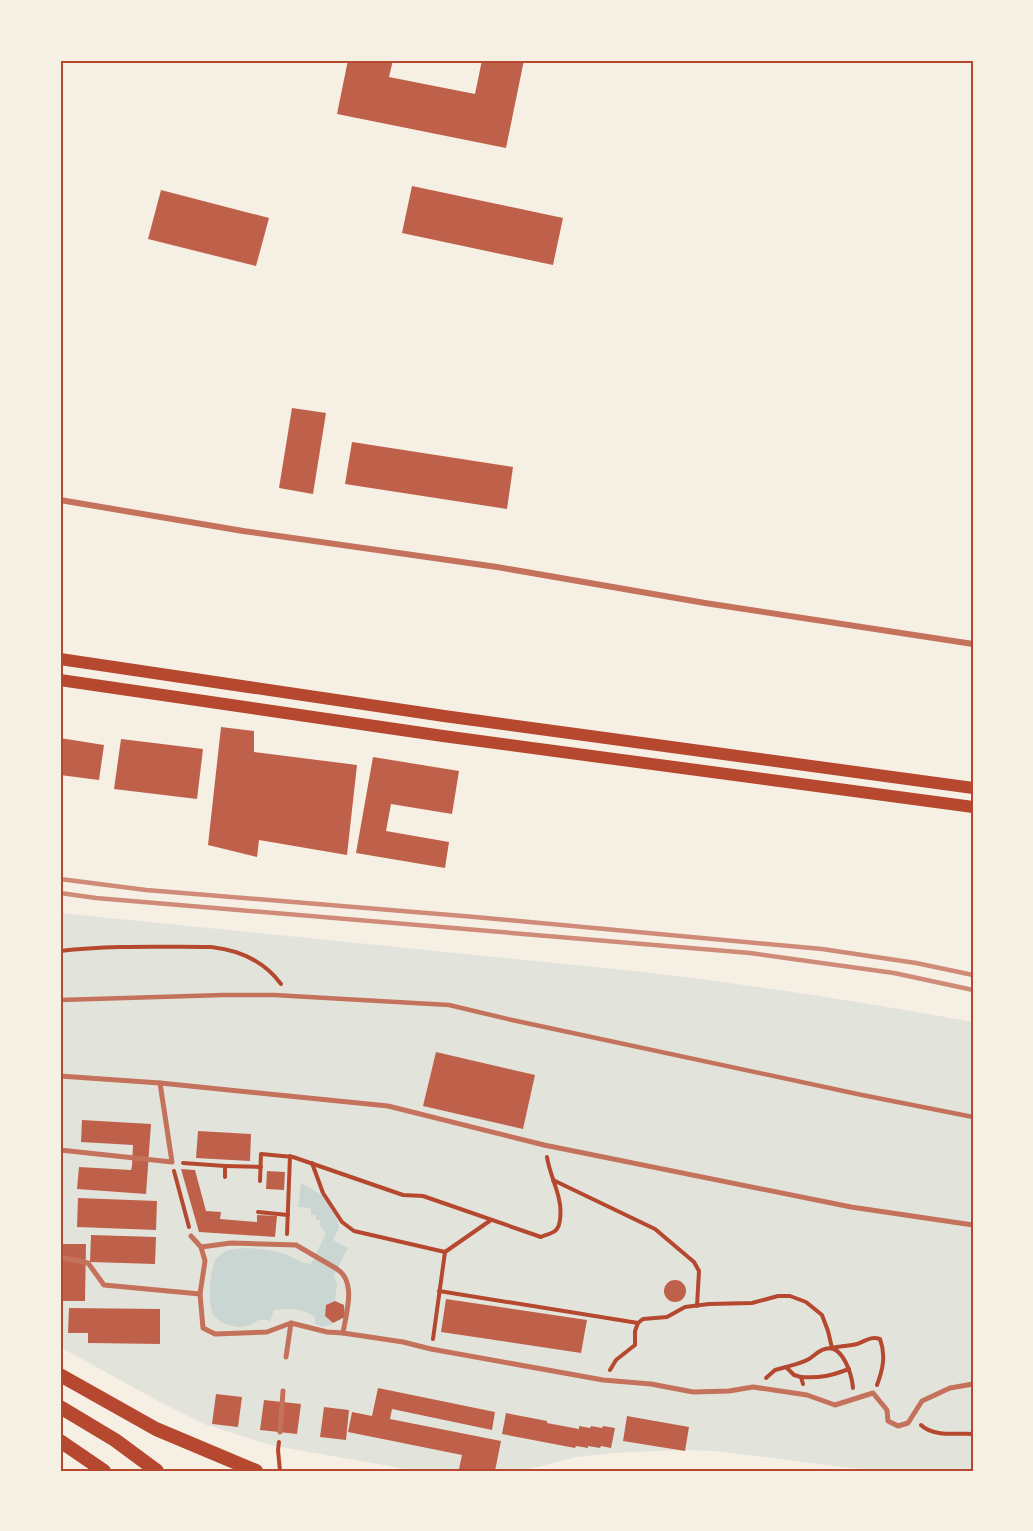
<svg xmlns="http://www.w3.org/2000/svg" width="1033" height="1531" viewBox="0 0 1033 1531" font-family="'Titillium Web',sans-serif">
<rect width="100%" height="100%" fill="#f6efe4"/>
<path fill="#e2e4dc" d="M60,913L625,970C742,983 858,1001 973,1022V1471H876L716,1451L681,1450L611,1453L577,1457L542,1466L517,1471H417L270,1445L204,1424L160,1402L60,1347Z"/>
<path fill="#c9d6d2" d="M301,1183L325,1197L338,1221L339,1228L333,1240L348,1248L334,1275L337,1284L335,1301L326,1305L325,1316L333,1323C327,1327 322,1327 315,1324V1317C303,1308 289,1308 274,1310L270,1321C267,1320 264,1319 261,1320C257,1320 256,1322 252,1324C242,1329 231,1327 221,1322C220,1321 215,1317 214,1316C207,1306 210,1271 215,1261C218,1256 223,1252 229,1250C245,1246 275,1249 289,1256C298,1260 300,1263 311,1264L326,1233L320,1226V1220H316V1215L311,1214V1208L298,1207Z"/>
<g fill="#bf614a">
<polygon points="348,60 393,60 389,77 475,94 482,60 524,60 506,148 337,114"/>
<polygon points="412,186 563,218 553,265 402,233"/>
<polygon points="161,190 269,218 256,266 148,239"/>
<polygon points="292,408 326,413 313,494 279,488"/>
<polygon points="352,442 513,467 507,509 345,484"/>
<polygon points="221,727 254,731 254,752 357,765 347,855 259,840 257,857 208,845"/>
<polygon points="60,738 104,745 99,780 60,775"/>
<polygon points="121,739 203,749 197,799 114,789"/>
<polygon points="373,757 459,771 452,814 391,804 386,831 449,842 445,868 356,853"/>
<polygon points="436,1052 535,1075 523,1129 423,1106"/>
<polygon points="82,1120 151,1124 146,1194 77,1189 79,1167 131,1170 132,1166 133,1145 81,1142"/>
<polygon points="198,1131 251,1134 250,1161 196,1158"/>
<polygon points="181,1169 195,1170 206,1211 221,1212 220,1219 257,1222 257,1215 277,1216 275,1237 199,1232"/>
<polygon points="267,1171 285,1172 284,1190 266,1189"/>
<polygon points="78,1198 157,1201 156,1230 77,1227"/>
<polygon points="91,1235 156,1237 155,1264 90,1262"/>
<polygon points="60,1244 86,1244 85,1301 60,1301"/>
<circle cx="675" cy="1291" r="11"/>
<polygon points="446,1299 587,1320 581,1353 441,1332"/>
<polygon points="335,1301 344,1305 345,1317 333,1323 325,1316 326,1305"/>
<polygon points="69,1308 160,1309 160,1344 88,1343 88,1333 68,1333"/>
<polygon points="378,1388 495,1412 492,1430 392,1409 390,1419 501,1441 495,1471 468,1471 459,1469 462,1455 348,1432 352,1412 372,1416"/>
<polygon points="216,1394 242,1397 238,1427 212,1424"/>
<polygon points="264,1400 301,1404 297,1434 260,1430"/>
<polygon points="324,1407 349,1410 346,1440 320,1437"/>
<polygon points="506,1413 547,1421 547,1423 579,1429 579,1426 590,1428 591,1426 602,1428 603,1426 615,1428 611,1448 601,1446 600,1448 588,1446 588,1448 576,1446 575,1448 502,1434"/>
<polygon points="627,1416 689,1427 685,1451 623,1441"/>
</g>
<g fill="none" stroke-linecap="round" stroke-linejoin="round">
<g stroke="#b5482f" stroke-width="4">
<path d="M60,951C110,945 161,947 211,947C239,950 264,961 281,984"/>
<polyline points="183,1163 225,1166 225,1177"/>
<polyline points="312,1163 323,1193 342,1222 354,1231 445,1252"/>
<polyline points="225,1166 261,1167"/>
<polyline points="174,1171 189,1227"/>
<polyline points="553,1180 655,1229 694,1262 699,1271 697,1306"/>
<path d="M260,1181L261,1154L293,1157L403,1195L423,1196L541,1237C545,1235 551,1234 555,1231C562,1226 561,1207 559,1199C556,1185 549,1171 547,1157"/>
<polyline points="258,1212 288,1215"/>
<polyline points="287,1234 290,1156"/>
<polyline points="439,1291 638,1323"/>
<polyline points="433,1339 445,1252 491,1220"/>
<path d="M786,1367C793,1365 802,1363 809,1359C814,1356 819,1350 825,1349C843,1343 852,1376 853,1388"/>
<path d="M610,1370L616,1360L635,1345V1331L638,1323L643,1319L667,1317L685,1307L709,1304L752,1303L778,1296H790L806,1302L822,1315L828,1331L832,1348C840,1346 849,1346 857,1344C866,1341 870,1336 880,1339C886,1355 883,1369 877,1385"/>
<path d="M801,1377C822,1378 830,1376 849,1369"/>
<polyline points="766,1378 775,1370 786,1367 794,1375 801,1377 803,1384"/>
<path d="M921,1425C933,1437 957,1433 973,1434"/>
<polyline points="279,1442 278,1450 280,1471"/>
</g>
<polyline stroke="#c5725c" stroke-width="4.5" points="60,1000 223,995 274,995 449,1005 512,1020 862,1095 973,1117"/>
<g stroke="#c5725c" stroke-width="5">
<polyline points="60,1076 160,1083 388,1106 544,1145 851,1207 973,1225"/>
<polyline points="60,1150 172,1162 160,1083"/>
<polyline points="191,1236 201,1247 205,1261 200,1294 203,1328 215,1334 267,1332 291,1323"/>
<path d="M201,1247L231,1243L296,1245L337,1269C357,1282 346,1313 343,1333"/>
<polyline points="60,1257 88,1263 104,1285 200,1294"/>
<polyline points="286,1357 291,1323 327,1332 343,1333 403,1342 431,1349 603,1380 651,1384 693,1392 729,1391 753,1387 807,1395 835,1405 873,1393 887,1410 888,1421 898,1426 908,1423 922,1401 950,1388 973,1384"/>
<polyline points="280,1432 283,1391"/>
</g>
<polyline stroke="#c5725c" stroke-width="6" points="60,500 243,531 497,567 705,603 973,644"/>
<g stroke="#b5482f" stroke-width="12">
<polyline points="60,659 444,716 973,788"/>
<polyline points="60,680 443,736 973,807"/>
</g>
<polyline stroke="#b5482f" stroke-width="14" points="60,1375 156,1429 256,1471"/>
<g stroke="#b5482f" stroke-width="14">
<polyline points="60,1407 115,1440 157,1471"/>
<polyline points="60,1441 104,1471"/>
</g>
<g stroke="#cf8b77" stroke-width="4.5">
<polyline points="60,879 146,890 475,917 822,949 916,963 973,975"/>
<polyline points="60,893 96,898 750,953 894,973 973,990"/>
</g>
</g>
<rect width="1033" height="1531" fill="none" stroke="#f6efe4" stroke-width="123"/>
<rect x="62" y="62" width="910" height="1408" fill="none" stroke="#b5482f" stroke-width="2"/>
</svg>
